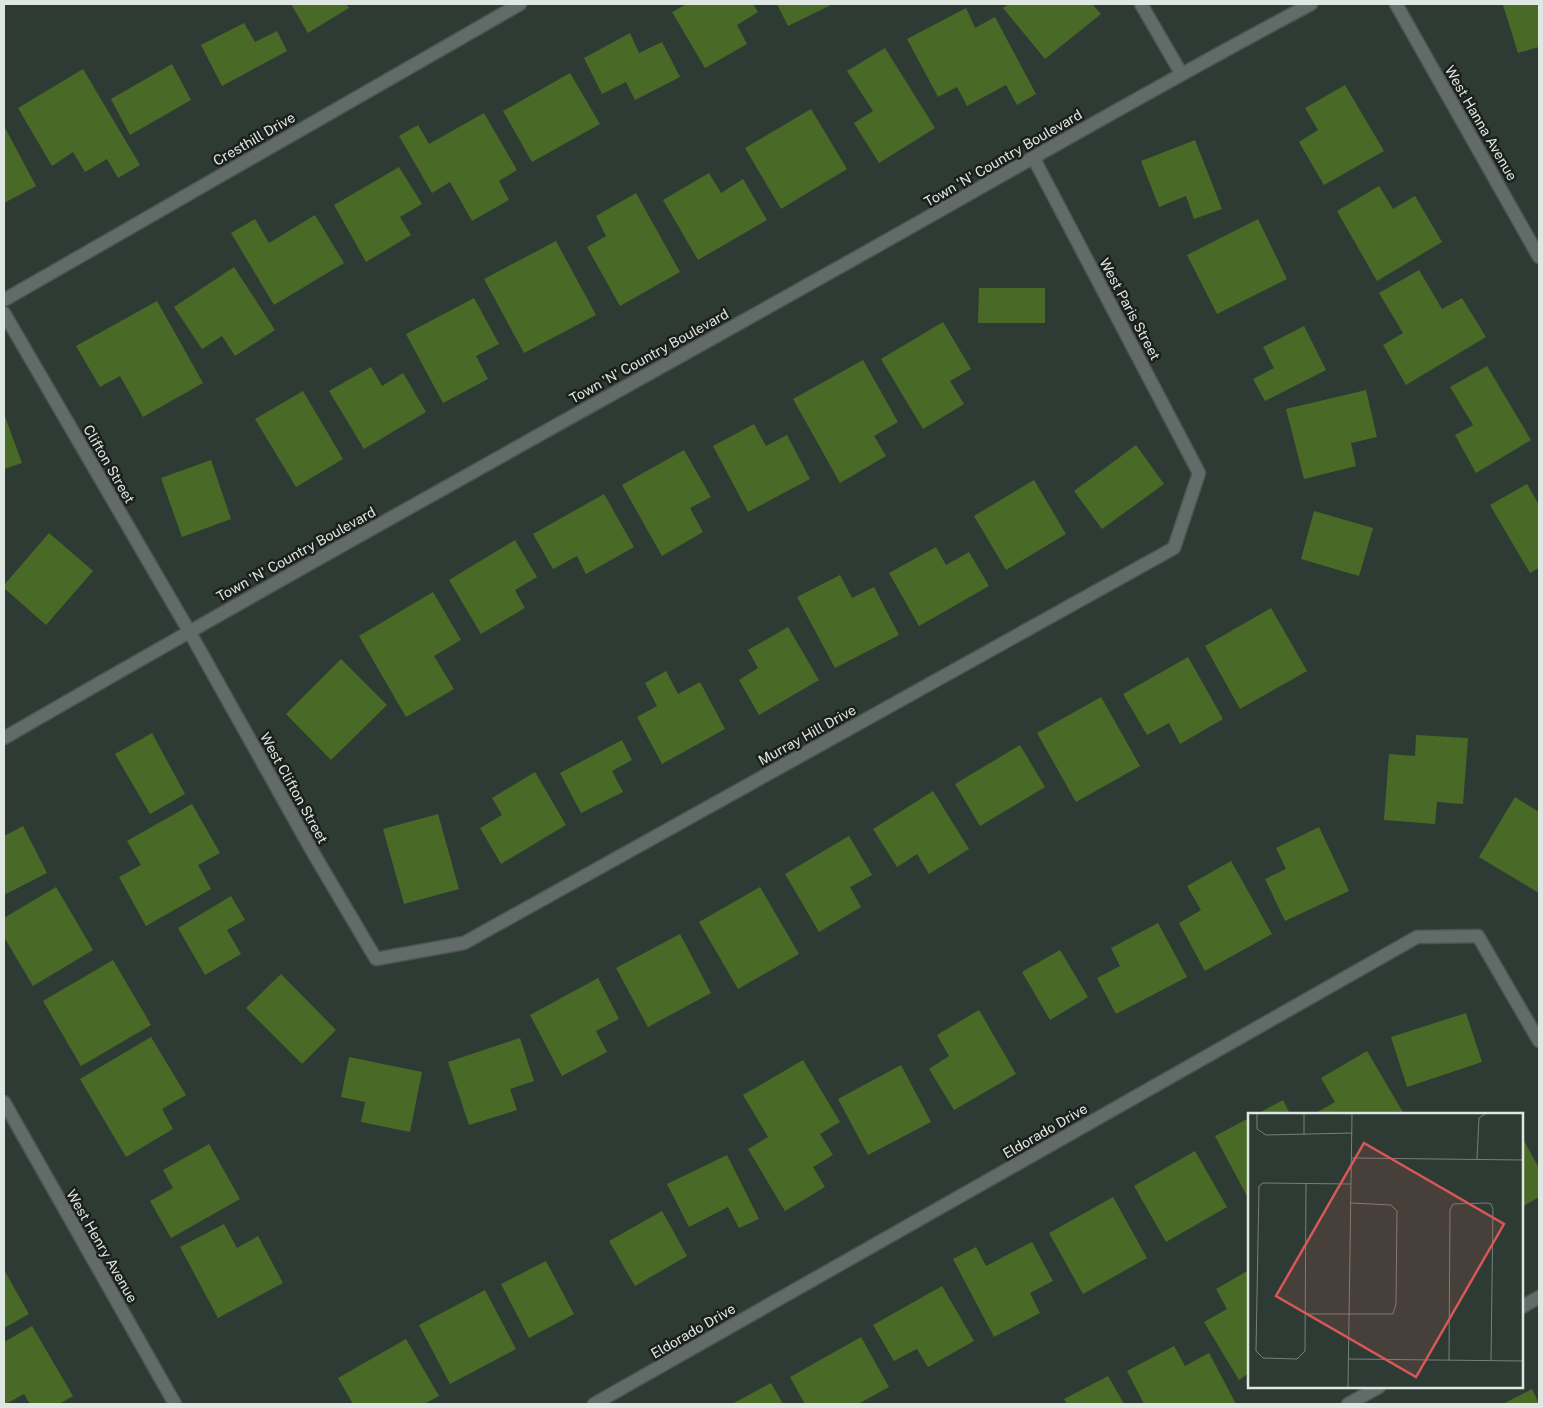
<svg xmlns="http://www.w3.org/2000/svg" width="1543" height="1408" viewBox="0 0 1543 1408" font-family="'Public Sans',sans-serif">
<rect width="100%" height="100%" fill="#2e3b34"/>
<g fill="#496927">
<polygon points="291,4 346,4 349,8 308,33"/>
<polygon points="687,4 753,4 758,12 737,25 747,44 705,68 672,12"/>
<polygon points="777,4 833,4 788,26"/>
<polygon points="1009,4 1092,4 1101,14 1045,59 1003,8"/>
<polygon points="1506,4 1539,4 1539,47 1518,53 1503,5"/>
<polygon points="966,8 975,28 995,17 1036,94 1017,105 1006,85 967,106 957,87 938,97 907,39"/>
<polygon points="244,23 255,42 277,31 287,51 222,86 201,45"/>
<polygon points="630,33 639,53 662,42 680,77 635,100 626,82 602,94 584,58"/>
<polygon points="885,48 935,128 879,163 854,123 873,111 847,71"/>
<polygon points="172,64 191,100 130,135 111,99"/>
<polygon points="83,69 140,165 118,178 107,159 85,172 73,152 52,166 18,108"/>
<polygon points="570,73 600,124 532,162 503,111"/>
<polygon points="1345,85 1384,151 1324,185 1299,142 1318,130 1305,108"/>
<polygon points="811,109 847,169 781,209 745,148"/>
<polygon points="484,113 517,170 499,181 509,200 472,221 450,182 432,193 399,136 418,125 429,144"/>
<polygon points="4,126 36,186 4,203"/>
<polygon points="1195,140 1222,209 1194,219 1186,196 1159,207 1141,161"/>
<polygon points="399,167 422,204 400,217 411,235 366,262 334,205"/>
<polygon points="709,173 721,193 743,179 767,220 698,260 663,200"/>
<polygon points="1379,186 1393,209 1415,196 1442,242 1377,281 1337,211"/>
<polygon points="636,193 680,272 620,306 587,247 606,236 596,216"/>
<polygon points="315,215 344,263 274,305 231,233 255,219 269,243"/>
<polygon points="1258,219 1287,279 1217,314 1187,255"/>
<polygon points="556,241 596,315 524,353 484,279"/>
<polygon points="234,267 275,330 235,356 222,336 202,349 174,307"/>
<polygon points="1419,270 1442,309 1462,298 1486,337 1406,385 1383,345 1403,333 1379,293"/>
<polygon points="979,288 1045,288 1045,323 978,323"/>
<polygon points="474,298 499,344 476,356 488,379 443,403 406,334"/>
<polygon points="157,301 203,383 143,417 120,376 100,387 76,346"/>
<polygon points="943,322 971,369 950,381 964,404 923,429 881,359"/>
<polygon points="1304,326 1326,370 1265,401 1253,379 1274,368 1263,347"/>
<polygon points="863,360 898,422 874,436 886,456 840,483 793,399"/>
<polygon points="1487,366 1531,440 1476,473 1455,435 1473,425 1450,387"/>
<polygon points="371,367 382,386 403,373 426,412 364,449 329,391"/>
<polygon points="1366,390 1377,437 1351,443 1356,466 1304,479 1286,409"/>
<polygon points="303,391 343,459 296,487 255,419"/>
<polygon points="4,414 22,463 4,469"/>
<polygon points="754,424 766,446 787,435 810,479 748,512 713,446"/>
<polygon points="1136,445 1164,484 1102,529 1074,491"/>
<polygon points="684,450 711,497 690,508 703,532 662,556 622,485"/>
<polygon points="211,460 231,519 182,537 161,478"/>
<polygon points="1034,480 1066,534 1006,570 974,516"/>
<polygon points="1527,484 1539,505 1539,568 1530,573 1490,505"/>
<polygon points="604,494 634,547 586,574 577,556 553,569 533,534"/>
<polygon points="1314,511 1373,528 1359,576 1301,559"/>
<polygon points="49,533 93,571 46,625 4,588 4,585"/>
<polygon points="515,540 537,577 515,590 525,608 481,634 449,580"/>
<polygon points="936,547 946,565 969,552 989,586 919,626 889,573"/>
<polygon points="840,575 852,598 874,587 899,635 835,668 797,597"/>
<polygon points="433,592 461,640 434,656 454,689 406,717 359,636"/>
<polygon points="1271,608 1307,671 1240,709 1205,646"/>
<polygon points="788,627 819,680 759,715 739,680 758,668 748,650"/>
<polygon points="1188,657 1223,719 1180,744 1169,723 1147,735 1123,694"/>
<polygon points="341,659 387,705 331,760 286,714"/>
<polygon points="666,671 678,694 700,682 725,729 662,764 637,717 657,706 645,683"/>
<polygon points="1101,697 1140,766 1076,802 1037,733"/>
<polygon points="152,733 185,794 150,814 115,754"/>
<polygon points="1416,735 1468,738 1463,804 1437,802 1435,824 1384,820 1389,754 1415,756"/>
<polygon points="622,740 632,760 612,771 623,792 581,813 560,773"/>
<polygon points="1020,745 1045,787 980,826 955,784"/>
<polygon points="535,772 566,825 501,864 480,828 502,815 492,798"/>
<polygon points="933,791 969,849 929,874 917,854 897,867 873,829"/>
<polygon points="1515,797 1539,812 1539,893 1479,857"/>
<polygon points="192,804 220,853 198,865 211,889 146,926 119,877 141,865 127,841"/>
<polygon points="438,814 459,889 404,904 383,829"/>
<polygon points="23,826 47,873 4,895 4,836"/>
<polygon points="1319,827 1349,891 1285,921 1265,879 1286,869 1276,848"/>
<polygon points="849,836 872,875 850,887 861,907 819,932 785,874"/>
<polygon points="1231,861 1272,934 1205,971 1179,923 1201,910 1187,886"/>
<polygon points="56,887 93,950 33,986 4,937 4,918"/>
<polygon points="760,887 799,954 738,989 699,922"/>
<polygon points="231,896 245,920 227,930 241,954 205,975 178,928"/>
<polygon points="1158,923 1187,977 1116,1014 1097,978 1120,966 1111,948"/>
<polygon points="680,934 711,993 648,1027 616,968"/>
<polygon points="1060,950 1088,997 1050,1020 1022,972"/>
<polygon points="113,960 151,1025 81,1066 43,1001"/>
<polygon points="281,974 336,1030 302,1064 246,1008"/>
<polygon points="598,978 619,1019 596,1031 607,1052 562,1076 530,1015"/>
<polygon points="979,1010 1016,1074 954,1110 929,1069 949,1056 937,1035"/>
<polygon points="1466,1013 1482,1062 1407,1087 1391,1037"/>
<polygon points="151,1037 186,1095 162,1109 173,1129 126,1157 80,1079"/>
<polygon points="520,1038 534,1081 510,1089 517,1110 469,1125 448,1062"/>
<polygon points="1367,1051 1404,1114 1314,1114 1335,1102 1321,1078"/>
<polygon points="349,1057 422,1072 410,1132 361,1122 365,1102 341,1097"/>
<polygon points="803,1060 840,1122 820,1134 833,1155 813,1167 825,1187 785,1211 748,1149 768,1137 743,1095"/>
<polygon points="901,1065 931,1122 868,1155 838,1099"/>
<polygon points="1283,1100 1290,1114 1257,1114"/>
<polygon points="1249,1118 1249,1200 1215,1136"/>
<polygon points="1522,1137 1539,1168 1539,1197 1522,1207"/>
<polygon points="209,1144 240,1199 171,1238 150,1201 173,1188 163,1170"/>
<polygon points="1195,1151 1227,1207 1166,1242 1134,1186"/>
<polygon points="727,1155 759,1219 739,1228 728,1207 689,1227 667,1184"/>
<polygon points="1113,1197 1147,1258 1083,1294 1049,1233"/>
<polygon points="662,1211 687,1256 635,1286 609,1241"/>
<polygon points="224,1224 237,1248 258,1236 283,1283 218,1318 180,1247"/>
<polygon points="1032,1242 1053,1281 1030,1293 1040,1313 994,1337 953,1259 976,1247 986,1266"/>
<polygon points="546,1261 574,1314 529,1338 501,1284"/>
<polygon points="4,1270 29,1314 4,1328"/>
<polygon points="1249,1270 1249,1373 1239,1380 1204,1322 1227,1309 1216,1289"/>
<polygon points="942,1286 974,1341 928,1367 917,1349 894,1361 873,1325"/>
<polygon points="485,1290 516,1349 450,1384 419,1325"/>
<polygon points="32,1326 73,1396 59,1404 30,1404 24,1394 6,1404 4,1401 4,1342"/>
<polygon points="861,1337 889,1387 858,1404 805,1404 790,1377"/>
<polygon points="406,1339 439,1396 424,1404 353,1404 338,1378"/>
<polygon points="1174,1346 1185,1366 1209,1353 1236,1404 1144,1404 1127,1371"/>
<polygon points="1108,1376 1124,1404 1067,1404 1064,1399"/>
<polygon points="771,1383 783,1404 732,1404"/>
<polygon points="1532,1389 1539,1404 1503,1404"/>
</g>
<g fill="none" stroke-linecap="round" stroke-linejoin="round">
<defs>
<g id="minor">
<polyline points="1141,4 1181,73"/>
<polyline points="1396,4 1539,257"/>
<polyline points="4,300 520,4"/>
<polyline points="4,313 189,631 315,856 376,959 464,943 1174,548 1199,473 1034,159"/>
<polyline points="4,1102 175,1404"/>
<polyline points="1522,1307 1539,1297"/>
<polyline points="594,1404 1417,937 1478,936 1539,1041"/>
<polyline points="1348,1404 1379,1387"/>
</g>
<path id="tertiary" d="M4,738C271,583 542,434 811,283C978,190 1143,93 1311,4"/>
</defs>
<use href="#minor" stroke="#4a5750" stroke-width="15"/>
<use href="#tertiary" stroke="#4a5750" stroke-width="15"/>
<use href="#minor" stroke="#636b6a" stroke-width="12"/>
<use href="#tertiary" stroke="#636b6a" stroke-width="12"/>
</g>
<g text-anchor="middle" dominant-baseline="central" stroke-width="5" stroke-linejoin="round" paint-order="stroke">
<g font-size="14" fill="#dfe7e3" stroke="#1b201d">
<text transform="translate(1481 123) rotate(60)">West Hanna Avenue</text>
<text transform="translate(254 139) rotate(-30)">Cresthill Drive</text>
<text transform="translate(1003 158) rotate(-30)">Town 'N' Country Boulevard</text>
<text transform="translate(1130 309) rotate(62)">West Paris Street</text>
<text transform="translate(649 356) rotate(-29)">Town 'N' Country Boulevard</text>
<text transform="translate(109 464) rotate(60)">Clifton Street</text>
<text transform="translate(296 554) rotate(-29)">Town 'N' Country Boulevard</text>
<text transform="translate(807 735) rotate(-29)">Murray Hill Drive</text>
<text transform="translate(294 788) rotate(61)">West Clifton Street</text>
<text transform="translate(1045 1131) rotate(-30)">Eldorado Drive</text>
<text transform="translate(102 1246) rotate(60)">West Henry Avenue</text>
<text transform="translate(693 1331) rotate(-30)">Eldorado Drive</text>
</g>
</g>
<g transform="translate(1248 1113)">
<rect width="275" height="275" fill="#2e3b34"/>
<path fill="none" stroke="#75807a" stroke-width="1" d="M9,1V16L18,22L104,20M56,1V22M104,45L275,47M229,46L231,5L237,1M58,71L57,238L49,246L15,245L8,238L11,73L15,70L103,71M58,201H145L148,191L149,98L143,92L103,90M101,246L275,248M201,247L202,97L205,91L239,90L243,91L245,96L243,247M100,274L104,1"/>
<path fill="#d85857" fill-opacity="0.15" stroke="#d85857" stroke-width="2.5" d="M116,30L256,111L168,264L28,183Z"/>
<rect width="275" height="275" fill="none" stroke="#dfe7e3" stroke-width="2.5"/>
</g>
<rect width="1543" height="1408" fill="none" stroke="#dfe7e3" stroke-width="10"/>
</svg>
